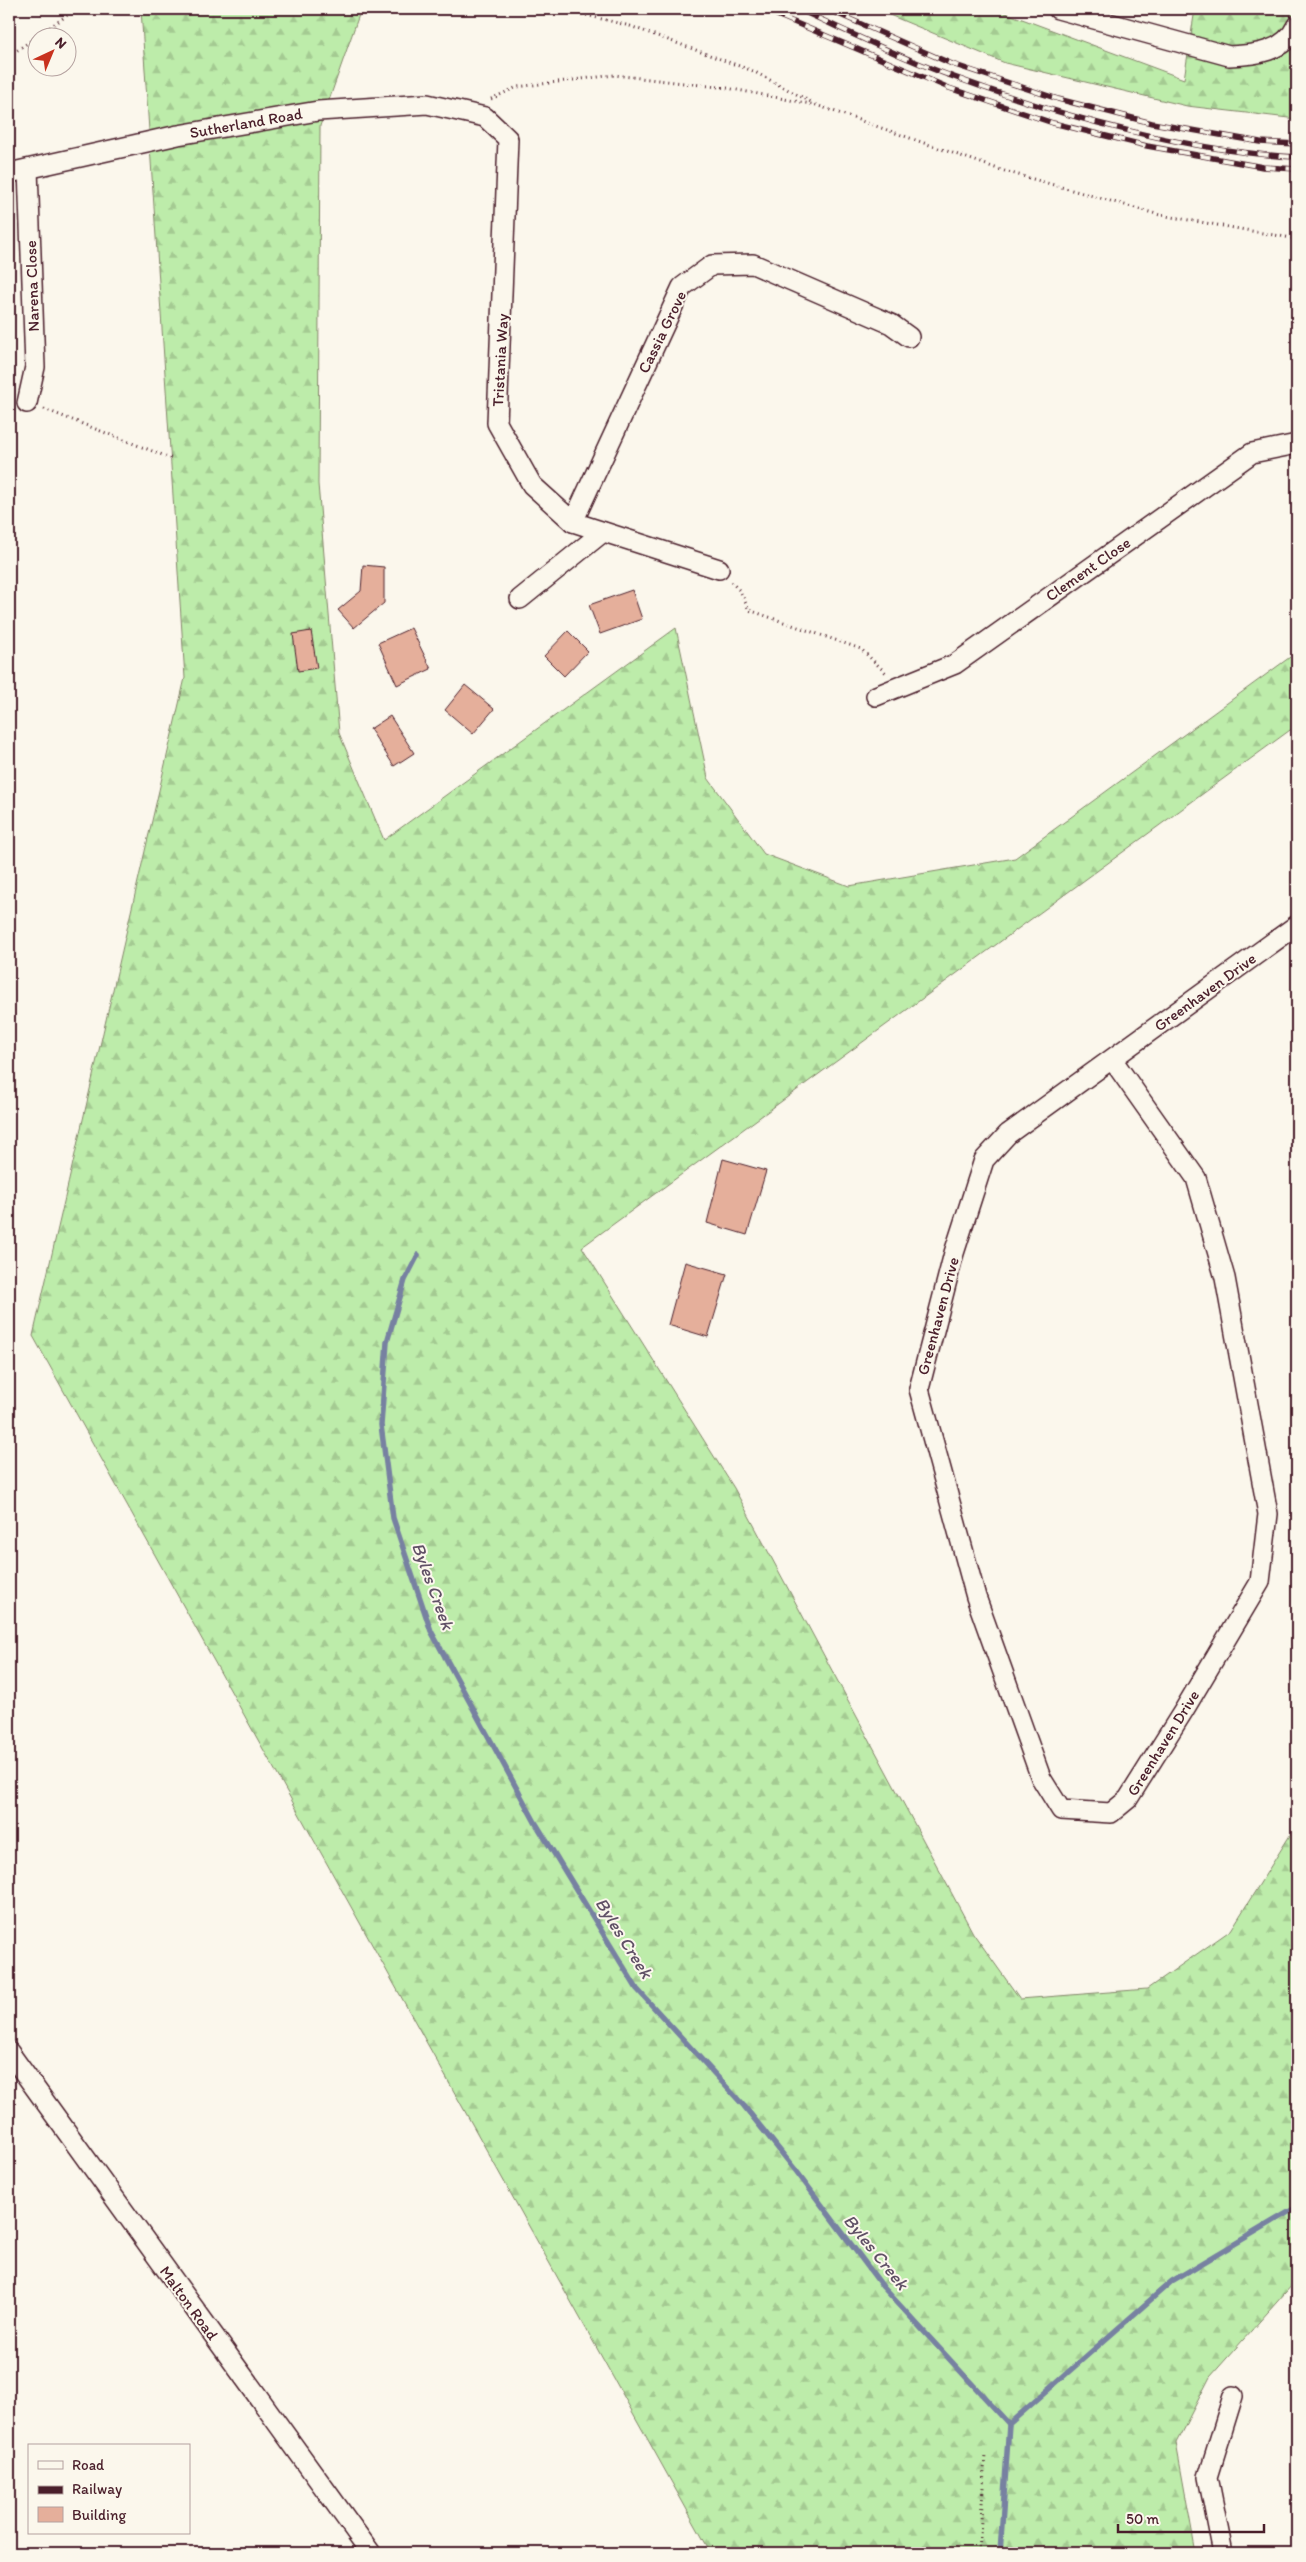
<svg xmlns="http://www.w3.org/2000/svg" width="1306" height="2562" viewBox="0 0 1306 2562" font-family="Itim,sans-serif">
<defs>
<pattern id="forest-firs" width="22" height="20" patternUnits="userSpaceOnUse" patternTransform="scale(1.25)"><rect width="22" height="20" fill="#bdecaa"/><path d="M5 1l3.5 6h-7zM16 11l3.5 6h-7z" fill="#a4ca92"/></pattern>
</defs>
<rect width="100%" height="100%" fill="#fbf7ec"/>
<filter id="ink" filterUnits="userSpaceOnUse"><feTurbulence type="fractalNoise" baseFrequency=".02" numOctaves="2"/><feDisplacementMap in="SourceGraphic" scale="10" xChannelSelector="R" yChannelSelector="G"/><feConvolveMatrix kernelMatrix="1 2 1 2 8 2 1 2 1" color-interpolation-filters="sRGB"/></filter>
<g filter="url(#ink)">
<g fill="url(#forest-firs)" stroke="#84866a">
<polygon points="141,9 361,9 320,126 318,484 339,733 384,840 676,628 708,778 764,854 849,886 1015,858 1297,652 1297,725 582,1247 734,1488 973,1933 1020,1999 1147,1989 1231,1930 1297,1824 1297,2283 1293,2284 1210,2377 1176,2443 1196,2553 711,2553 33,1336 185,678"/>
<polygon points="875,9 995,9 1184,79 1195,9 1297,9 1297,119 1187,106 1005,63"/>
</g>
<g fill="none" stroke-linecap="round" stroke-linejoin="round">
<g stroke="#7781a1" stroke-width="5.5">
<polyline points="418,1255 405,1280 387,1342 381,1425 393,1518 431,1631 535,1822 637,1989 744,2106 797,2172 883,2287 1009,2424 1000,2553"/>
<polyline points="1009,2424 1172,2281 1297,2207"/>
</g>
</g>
<g fill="#e5af9b" stroke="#4a1f2b">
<polygon points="363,565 384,567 384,603 354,628 338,610 361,591"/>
<polygon points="632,590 642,619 600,634 589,605"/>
<polygon points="411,628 431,669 397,685 378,643"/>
<polygon points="311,631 317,668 298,671 293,634"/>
<polygon points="568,631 588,651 564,676 544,656"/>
<polygon points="465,685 494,709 473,734 445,710"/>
<polygon points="390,716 414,753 394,766 370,729"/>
<polygon points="723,1159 766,1171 747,1235 707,1223"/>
<polygon points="685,1262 727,1274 708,1337 668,1325"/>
</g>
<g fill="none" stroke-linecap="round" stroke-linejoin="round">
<defs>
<g id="minor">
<path d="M1058,9L1229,56C1255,55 1285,52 1297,25"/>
<polyline points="9,173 178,135 318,111 427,104 485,117 508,139 497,423 532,485 573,522 719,569"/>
<polyline points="27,403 35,367 28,169"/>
<polyline points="573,522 682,287 712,265 753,264 891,324 909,337"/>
<polyline points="520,599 603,532"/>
<polyline points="876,696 955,664 1252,453 1297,444"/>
<polyline points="1112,1059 1196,1178 1225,1278 1268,1514 1260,1582 1184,1710 1128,1799 1111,1813 1061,1810 1041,1778 976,1597 919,1389 954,1253 984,1160 1008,1134 1297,925"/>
<polyline points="9,2052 371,2553"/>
<polyline points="1223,2553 1208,2477 1233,2396"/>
</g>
</defs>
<use href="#minor" stroke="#4a1f2b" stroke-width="22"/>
<g stroke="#4a1f2b" stroke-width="3" stroke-dasharray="1 4" stroke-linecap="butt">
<polyline points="562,9 630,26 753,71 813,103"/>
<polyline points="9,56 76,9"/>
<polyline points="491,99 517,87 614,75 727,88 816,105 1001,170 1160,215 1297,239"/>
<polyline points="44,409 173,459"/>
<polyline points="731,582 740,591 749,610 861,649 886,673"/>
<polyline points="979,2553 985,2455"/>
</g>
<use href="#minor" stroke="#fbf7ec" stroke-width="19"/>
<defs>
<g id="rail">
<polyline points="763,9 949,88 1053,123 1147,146 1263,167 1297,169"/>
<path d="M798,9C849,32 901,58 954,77C1057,115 1188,152 1297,157"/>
<polyline points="827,9 952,64 1058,99 1152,123 1260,142 1297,144"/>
</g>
</defs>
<use href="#rail" stroke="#4a1f2b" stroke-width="5.5"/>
<use href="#rail" stroke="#fbf7ec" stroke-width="4" stroke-dasharray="11" stroke-linecap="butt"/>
</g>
</g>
<g text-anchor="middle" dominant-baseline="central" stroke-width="4" stroke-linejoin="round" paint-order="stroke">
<g font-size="16" fill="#4a1f2b" stroke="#fbf7ec">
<text transform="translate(246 123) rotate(-10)">Sutherland Road</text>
<text transform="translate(32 286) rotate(-92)">Narena Close</text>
<text transform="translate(662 332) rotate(-64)">Cassia Grove</text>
<text transform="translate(500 360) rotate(-87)">Tristania Way</text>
<text transform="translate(1088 569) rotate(-35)">Clement Close</text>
<text transform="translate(1205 992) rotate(-36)">Greenhaven Drive</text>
<text transform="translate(938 1316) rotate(-75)">Greenhaven Drive</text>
<text transform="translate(1163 1743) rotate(-58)">Greenhaven Drive</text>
<text transform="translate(189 2303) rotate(54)">Malton Road</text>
</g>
<g font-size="18" font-style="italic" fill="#605066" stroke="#fbf7ec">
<text transform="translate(433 1586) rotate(70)">Byles Creek</text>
<text transform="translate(624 1938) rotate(58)">Byles Creek</text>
<text transform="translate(876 2252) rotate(51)">Byles Creek</text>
</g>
</g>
<rect width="1306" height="2562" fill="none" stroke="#fbf7ec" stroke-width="30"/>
<rect x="15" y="15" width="1276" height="2532" fill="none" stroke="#4a1f2b" stroke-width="2" filter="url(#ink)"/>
<rect x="28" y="2444" width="162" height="90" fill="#fbf7ec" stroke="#b4a19f"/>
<rect x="38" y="2461" width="25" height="8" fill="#fbf7ec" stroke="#b4a19f"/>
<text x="72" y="2470" font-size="15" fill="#4a1f2b">Road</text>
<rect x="38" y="2486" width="25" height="8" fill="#4a1f2b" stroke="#b4a19f"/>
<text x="72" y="2494" font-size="15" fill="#4a1f2b">Railway</text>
<rect x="38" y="2507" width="25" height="15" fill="#e5af9b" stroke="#b4a19f"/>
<text x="72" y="2520" font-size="15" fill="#4a1f2b">Building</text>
<g transform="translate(52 52) rotate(44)"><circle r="24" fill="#fbf7ec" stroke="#b4a19f"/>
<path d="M0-4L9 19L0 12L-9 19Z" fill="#c8321e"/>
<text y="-8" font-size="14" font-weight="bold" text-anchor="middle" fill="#4a1f2b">N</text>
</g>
<path d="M1118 2524v8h146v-8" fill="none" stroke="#4a1f2b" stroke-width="2.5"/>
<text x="1126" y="2524" font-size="15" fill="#4a1f2b" stroke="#fbf7ec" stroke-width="4" paint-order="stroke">50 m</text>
</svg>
